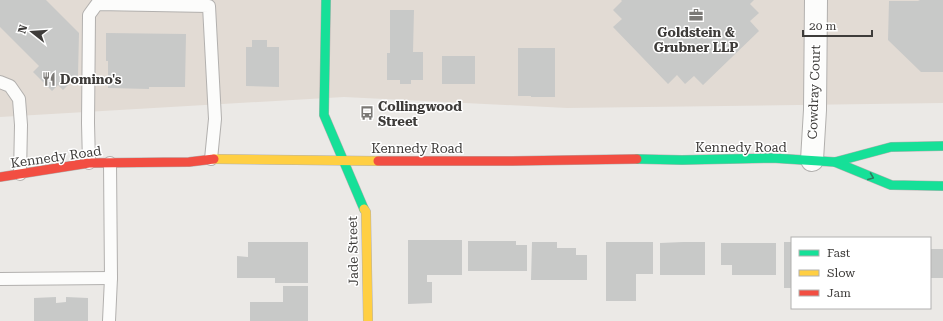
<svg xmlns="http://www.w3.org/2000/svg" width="943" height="321" viewBox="0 0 943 321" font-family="'Roboto Serif',serif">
<rect width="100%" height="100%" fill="#ebe9e6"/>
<polygon fill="#e2dbd4" points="0,0 943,0 943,103 567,108 344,97 0,117"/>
<g fill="#c8c9c8">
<polygon points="0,0 46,0 79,33 78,75 63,90 58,85 52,91 33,72 39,66 0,27"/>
<polygon points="621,0 754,0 750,4 759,13 750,21 759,31 703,85 694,76 685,84 677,75 668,84 613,27 622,19 613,10 622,1"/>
<polygon points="920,0 943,0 943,72 921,72 888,40 889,1 918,1"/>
<polygon points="390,10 414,10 413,52 423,52 423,80 411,80 411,84 400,84 400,80 387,80 387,53 390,53"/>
<polygon points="106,33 186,34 185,87 149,87 149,89 108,88 108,61 106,61"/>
<polygon points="252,40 267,40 267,47 279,47 279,87 246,86 246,47 252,47"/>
<polygon points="518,48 555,48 555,97 531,97 531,96 518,96"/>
<rect x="442" y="56" width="33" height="28"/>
<polygon points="408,240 462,240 462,275 427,275 427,282 432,282 432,303 408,304"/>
<polygon points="468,241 516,241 516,245 527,245 527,271 468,271"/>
<polygon points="248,242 308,242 308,283 275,283 275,278 237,278 237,256 248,257"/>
<polygon points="532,242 557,242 557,248 576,248 576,255 587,255 587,280 531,280"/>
<polygon points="606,242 653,242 653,274 636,274 636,301 606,301"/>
<polygon points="683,242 705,242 705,275 660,275 660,243"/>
<rect x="784" y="242" width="8" height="46"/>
<polygon points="721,243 776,243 776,275 732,275 732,265 721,265"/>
<rect x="930" y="249" width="13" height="29"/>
<polygon points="283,286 308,286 308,321 250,321 250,302 283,302"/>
<polygon points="56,297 56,303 66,302 66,297 88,298 88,321 34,321 34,298"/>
</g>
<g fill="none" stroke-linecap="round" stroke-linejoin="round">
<defs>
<g id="lane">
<polyline points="0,82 10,86 19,99 21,125 20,174"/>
<polyline points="89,163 88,123 89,15 97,4 209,6 215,119 211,159"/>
<polyline points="0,279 111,278"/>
<polyline points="109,321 111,278 110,163"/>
</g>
<polyline id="street" points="812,160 815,110 816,0"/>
<g id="fast">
<polyline points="326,0 324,115 364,209"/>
<polyline points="637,159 682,160 772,158 835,162 891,185 943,186"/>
<polyline points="835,162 891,147 943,146"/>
</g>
<g id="slow">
<polyline points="214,159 378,161"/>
<polyline points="364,209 366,212 368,321"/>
</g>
<g id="jam">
<polyline points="378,161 512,161 637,159"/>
<polyline points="0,177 89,163 189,162 214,159"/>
</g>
</defs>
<use href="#lane" stroke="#b2b0ae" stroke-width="14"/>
<use href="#street" stroke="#b2b0ae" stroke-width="24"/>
<use href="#fast" stroke="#b2b0ae" stroke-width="10"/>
<use href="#slow" stroke="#b2b0ae" stroke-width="10"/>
<use href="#jam" stroke="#b2b0ae" stroke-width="10"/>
<use href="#lane" stroke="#fcfcfb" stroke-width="12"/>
<use href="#street" stroke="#fcfcfb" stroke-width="22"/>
<use href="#fast" stroke="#16e098" stroke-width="9"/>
<use href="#slow" stroke="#ffcf43" stroke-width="9"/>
<use href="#jam" stroke="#f24e42" stroke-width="9"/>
</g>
<defs><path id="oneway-chevron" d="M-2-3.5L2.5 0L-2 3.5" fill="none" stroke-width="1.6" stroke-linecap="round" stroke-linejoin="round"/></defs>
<use stroke="#2e7e60" href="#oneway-chevron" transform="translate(871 177) rotate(22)"/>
<defs>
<symbol id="office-bare" viewBox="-9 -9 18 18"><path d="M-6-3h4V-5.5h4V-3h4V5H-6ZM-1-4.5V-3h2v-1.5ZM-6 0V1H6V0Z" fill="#7b7976" stroke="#fff" stroke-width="2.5" paint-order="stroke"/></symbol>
<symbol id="restaurant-bare" viewBox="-9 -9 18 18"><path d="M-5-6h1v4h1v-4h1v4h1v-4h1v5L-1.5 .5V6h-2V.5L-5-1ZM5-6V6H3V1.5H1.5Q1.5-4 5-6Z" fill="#7b7976" stroke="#fff" stroke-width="2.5" paint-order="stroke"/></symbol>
<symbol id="bus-bare" viewBox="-9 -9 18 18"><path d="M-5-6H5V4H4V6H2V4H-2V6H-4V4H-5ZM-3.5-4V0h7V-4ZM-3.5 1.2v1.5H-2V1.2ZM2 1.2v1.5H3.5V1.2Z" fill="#7b7976" stroke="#fff" stroke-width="2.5" paint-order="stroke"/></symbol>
</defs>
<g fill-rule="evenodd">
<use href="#office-bare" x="686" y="5" width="20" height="20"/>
<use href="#restaurant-bare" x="39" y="69" width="20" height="20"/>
<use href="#bus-bare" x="357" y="103" width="20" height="20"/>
</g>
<g text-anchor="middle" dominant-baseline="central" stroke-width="3" stroke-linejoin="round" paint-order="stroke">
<g font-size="13" font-weight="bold" fill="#3e3c3a" stroke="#fff" text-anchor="start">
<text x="696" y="32" text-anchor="middle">Goldstein &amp;<tspan x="696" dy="15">Grubner LLP</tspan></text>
<text x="60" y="79">Domino's</text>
<text x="378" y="106">Collingwood<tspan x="378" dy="15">Street</tspan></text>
</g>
<g font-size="13" fill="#3e3c3a" stroke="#fff">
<text transform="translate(814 92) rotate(-88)">Cowdray Court</text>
<text x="741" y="147">Kennedy Road</text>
<text x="417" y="148">Kennedy Road</text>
<text transform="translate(56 157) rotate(-8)">Kennedy Road</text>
<text transform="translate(353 251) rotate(-91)">Jade Street</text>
</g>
</g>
<rect x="791" y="237" width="140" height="72" fill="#ffffff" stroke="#b2b1b0"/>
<rect x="799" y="250" width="20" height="6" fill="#16e098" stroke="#b2b1b0"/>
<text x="827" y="257" font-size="12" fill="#3e3c3a">Fast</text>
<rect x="799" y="270" width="20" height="6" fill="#ffcf43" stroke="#b2b1b0"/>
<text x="827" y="277" font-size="12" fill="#3e3c3a">Slow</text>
<rect x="799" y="290" width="20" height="6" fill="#f24e42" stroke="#b2b1b0"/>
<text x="827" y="297" font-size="12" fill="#3e3c3a">Jam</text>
<g transform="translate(32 32) rotate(287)" stroke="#ffffff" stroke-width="3" paint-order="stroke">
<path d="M0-3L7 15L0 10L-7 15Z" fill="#3e3c3a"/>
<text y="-6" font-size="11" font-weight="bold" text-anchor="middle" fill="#3e3c3a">N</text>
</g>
<path d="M803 30v6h69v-6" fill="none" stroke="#3e3c3a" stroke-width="2"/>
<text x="809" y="30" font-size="12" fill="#3e3c3a" stroke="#ffffff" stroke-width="3" paint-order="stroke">20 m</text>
</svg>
